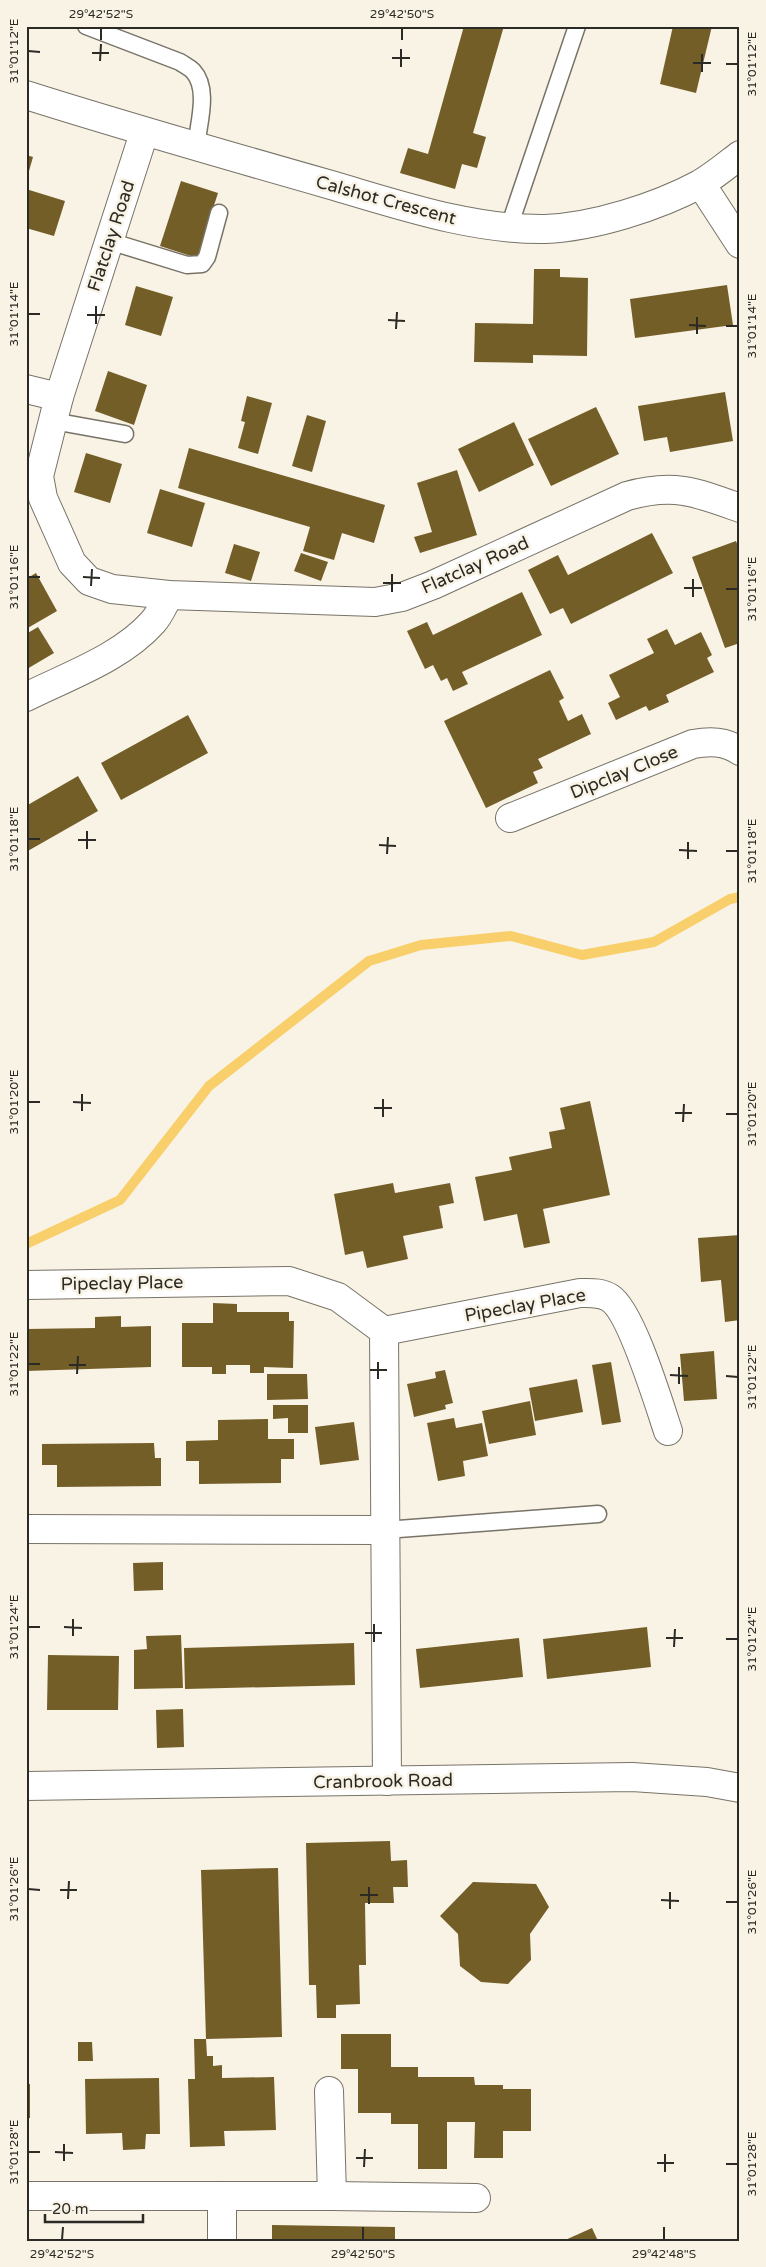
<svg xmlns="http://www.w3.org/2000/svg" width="766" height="2267" viewBox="0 0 766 2267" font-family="'Varela Round',sans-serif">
<rect width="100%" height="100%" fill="#f9f3e6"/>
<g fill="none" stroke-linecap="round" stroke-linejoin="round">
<polyline stroke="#f8cf6a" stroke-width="10" points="26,1244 120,1200 209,1086 369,961 421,945 511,936 582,955 654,942 730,899 740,897"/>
</g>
<g fill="#745e28">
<polygon points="464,26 504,26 473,133 486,137 477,168 462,164 455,189 400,173 408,148 428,154"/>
<polygon points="673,26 712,26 696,93 660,84"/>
<polygon points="26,155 33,157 27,178 26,178"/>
<polygon points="181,181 218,193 197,258 160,246"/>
<polygon points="26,189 65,201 54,236 26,228"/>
<polygon points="534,269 560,269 560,277 588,278 587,356 533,355 533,363 474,362 475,323 533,324"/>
<polygon points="727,285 733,325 635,338 630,299"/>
<polygon points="136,286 173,297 161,336 125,325"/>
<polygon points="108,371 147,385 134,425 95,411"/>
<polygon points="725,392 733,441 670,452 667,437 644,441 638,406"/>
<polygon points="247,396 272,403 258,454 238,448 245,422 241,421"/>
<polygon points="596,407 619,454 551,486 528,439"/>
<polygon points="307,415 326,421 312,472 292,466"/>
<polygon points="514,422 534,465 479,492 458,449"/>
<polygon points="189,448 385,505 374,543 342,533 334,560 303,551 310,527 178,488"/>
<polygon points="86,453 122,464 110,503 74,492"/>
<polygon points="457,470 477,535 420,553 414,537 432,532 417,483"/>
<polygon points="160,489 205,503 192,547 147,533"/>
<polygon points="652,533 673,573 571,624 563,608 550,614 528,570 558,555 568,575"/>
<polygon points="736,541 740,551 740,643 725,648 692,557"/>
<polygon points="234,544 260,552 251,581 225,573"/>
<polygon points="301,553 328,562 321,581 294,571"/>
<polygon points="36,573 57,611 26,629 26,579"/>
<polygon points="522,592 542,635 462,672 468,684 453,691 447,678 441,681 433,665 425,669 407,631 427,622 433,635"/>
<polygon points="38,627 54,653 27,669 26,634"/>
<polygon points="667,629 675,645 701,632 712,655 707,658 714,672 666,695 669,702 649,711 646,706 616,720 608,703 620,697 609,675 654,653 647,639"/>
<polygon points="550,670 564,698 559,701 568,721 582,714 591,734 538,759 543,768 533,772 538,783 486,808 444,721"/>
<polygon points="188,715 208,753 121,800 101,763"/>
<polygon points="78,776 98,811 26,852 26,806"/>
<polygon points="590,1101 610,1195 543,1209 550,1243 524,1248 517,1214 484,1221 475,1177 512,1170 509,1157 552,1148 549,1132 565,1129 560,1108"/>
<polygon points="393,1183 395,1193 450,1183 454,1203 439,1206 443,1228 403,1236 408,1259 367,1268 363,1251 345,1255 334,1194"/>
<polygon points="740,1235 740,1320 725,1322 721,1280 701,1282 698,1238"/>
<polygon points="213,1303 237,1304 237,1312 289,1312 289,1321 294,1321 293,1368 264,1367 264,1373 250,1373 250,1365 226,1365 226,1374 212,1374 212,1367 182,1367 182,1323 213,1323"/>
<polygon points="121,1316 121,1327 151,1326 151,1367 26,1371 26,1329 95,1328 95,1317"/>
<polygon points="714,1351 717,1399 684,1401 680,1354"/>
<polygon points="611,1362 621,1422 602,1425 592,1365"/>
<polygon points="445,1370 453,1403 445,1405 446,1409 414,1417 407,1384 436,1378 435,1372"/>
<polygon points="267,1374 307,1374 308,1399 267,1400"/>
<polygon points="577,1379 583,1412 535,1421 529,1388"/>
<polygon points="530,1401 536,1435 489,1444 482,1411"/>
<polygon points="273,1405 308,1405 308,1433 288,1433 288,1418 273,1419"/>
<polygon points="454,1418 456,1428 482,1423 488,1456 463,1461 465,1476 438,1481 427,1423"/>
<polygon points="268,1419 268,1439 294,1439 294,1459 281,1459 281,1483 199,1484 199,1461 186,1461 186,1441 218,1440 218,1420"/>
<polygon points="354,1422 359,1460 320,1465 315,1427"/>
<polygon points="154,1443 155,1458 161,1458 161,1486 57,1487 57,1465 42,1465 42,1444"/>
<polygon points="163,1562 163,1590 134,1591 133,1563"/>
<polygon points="647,1627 651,1667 547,1679 543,1639"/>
<polygon points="181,1635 183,1688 134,1689 134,1650 147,1649 146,1636"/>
<polygon points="519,1638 523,1677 420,1688 416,1649"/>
<polygon points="354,1643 355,1685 185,1689 184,1648"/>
<polygon points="48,1655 119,1656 118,1710 47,1710"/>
<polygon points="183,1709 184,1747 157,1748 156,1710"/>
<polygon points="390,1841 391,1861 407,1860 408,1887 393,1887 394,1903 365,1903 366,1965 359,1965 360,2004 336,2005 336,2018 317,2018 316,1985 309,1985 306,1843"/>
<polygon points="278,1868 282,2037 206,2039 201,1870"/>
<polygon points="473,1882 536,1884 549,1907 530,1934 531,1960 508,1984 481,1982 460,1966 458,1934 440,1916"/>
<polygon points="341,2034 391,2034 391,2067 418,2067 418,2077 474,2077 475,2085 503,2085 503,2089 531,2089 531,2131 503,2131 503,2158 474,2158 475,2122 447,2122 447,2169 418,2169 418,2124 391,2124 391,2113 358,2113 358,2069 341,2069"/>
<polygon points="194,2039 206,2039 207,2056 213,2056 213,2066 222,2065 222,2078 274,2077 276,2130 224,2131 225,2146 190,2147 188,2079 195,2079"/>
<polygon points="78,2042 92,2042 93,2061 78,2061"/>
<polygon points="159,2078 160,2134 146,2134 145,2149 123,2150 122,2133 86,2134 85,2079"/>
<rect x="26" y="2084" width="4" height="34"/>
<polygon points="272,2225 395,2227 395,2241 272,2241"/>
<polygon points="592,2228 598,2241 563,2241"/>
</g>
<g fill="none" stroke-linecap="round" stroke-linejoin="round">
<defs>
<g id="lane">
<path d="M86,26L180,62C184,65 189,67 193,71C210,89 198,125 196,147"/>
<polyline points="509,227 577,26"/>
<polyline points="109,241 187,265 202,264 207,257 219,213"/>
<polyline points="53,421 125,434"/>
<polyline points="385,1530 598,1514"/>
</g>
<g id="street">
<path d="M26,95C127,127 229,156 331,185C400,205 472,230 545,229C594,227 657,207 700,184C714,176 727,165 740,155"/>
<path d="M144,133L59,397L39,476L43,498L72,563L89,581L112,589L169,595L375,602L402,597L433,585L627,496C674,483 696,492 740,508"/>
<polyline points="701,184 740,244"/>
<polyline points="26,389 59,397"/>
<path d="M26,697C68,676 121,658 153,622C160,614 164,604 169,595"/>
<path d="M510,818L693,744C710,741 725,741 740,751"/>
<polyline points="26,1285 289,1281 338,1297 384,1331 387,1781"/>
<path d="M384,1331L580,1293C591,1293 601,1292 610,1298C631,1311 659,1404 668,1431"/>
<polyline points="26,1529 385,1530"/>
<polyline points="26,1786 632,1777 707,1782 740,1788"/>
<polyline points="26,2196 332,2196 329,2091"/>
<polyline points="332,2196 476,2198"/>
<polyline points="222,2241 222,2196"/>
</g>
</defs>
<use href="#lane" stroke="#787367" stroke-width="19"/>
<use href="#street" stroke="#787367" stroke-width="30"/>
<use href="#lane" stroke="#fff" stroke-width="16"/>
<use href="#street" stroke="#fff" stroke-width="28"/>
</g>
<path fill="none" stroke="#2c2a25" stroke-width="2" d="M101,40V28M402,40V28M28,51L40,52M92,53H109M392,58H410M100,61L101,44M693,63H711M726,64H738M401,67V49M702,72V54M28,314H40M87,315H105M388,320L405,321M96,324V306M689,325L706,326M726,326H738M396,329L397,312M697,334V317M28,577H40M83,577L100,578M383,583H401M91,586L92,569M684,588H702M726,589H738M392,592V574M693,597V579M28,839H40M78,840H96M379,845L396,846M87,849V831M679,850L697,851M726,851H738M387,854L388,837M688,859V842M28,1102H40M73,1102L91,1103M374,1108H392M82,1111V1094M675,1113H692M726,1114H738M383,1117V1099M683,1122L684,1104M28,1364H40M69,1365H86M370,1370H387M77,1374L78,1356M670,1375L688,1376M726,1376L738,1377M378,1379V1362M679,1384V1367M28,1627H40M64,1627L82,1628M365,1633H382M73,1636V1619M666,1638H683M726,1639H738M374,1642V1624M674,1647L675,1629M28,1889L40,1890M60,1890H77M360,1895H378M68,1899L69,1881M661,1900L679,1901M726,1902H738M369,1904V1887M670,1909V1892M28,2152H40M55,2152L73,2153M356,2158H373M64,2161V2144M657,2163H674M726,2164H738M364,2167L365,2149M665,2172V2154M62,2240L63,2227M363,2240V2227M664,2240V2227"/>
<g text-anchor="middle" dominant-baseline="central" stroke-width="5" stroke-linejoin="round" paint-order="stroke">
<g font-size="18" fill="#2c2a25" stroke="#f9f3e6">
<text transform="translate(386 200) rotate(15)">Calshot Crescent</text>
<text transform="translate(111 236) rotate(-72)">Flatclay Road</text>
<text transform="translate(475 565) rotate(-24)">Flatclay Road</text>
<text transform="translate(624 772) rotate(-22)">Dipclay Close</text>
<text transform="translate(122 1283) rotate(-1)">Pipeclay Place</text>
<text transform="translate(525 1305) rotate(-10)">Pipeclay Place</text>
<text transform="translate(383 1781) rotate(-1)">Cranbrook Road</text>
</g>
</g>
<rect width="766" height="2267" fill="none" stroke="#f9f3e6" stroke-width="55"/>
<path d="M45 2214v8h98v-8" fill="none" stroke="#2c2a25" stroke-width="2.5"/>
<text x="52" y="2214" font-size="15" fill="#2c2a25" stroke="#f9f3e6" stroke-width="4" paint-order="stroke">20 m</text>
<rect x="28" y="28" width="710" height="2212" fill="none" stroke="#2c2a25" stroke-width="2"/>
<g font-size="12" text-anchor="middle" fill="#2c2a25">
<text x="101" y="18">29°42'52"S</text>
<text x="402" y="18">29°42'50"S</text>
<text transform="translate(14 51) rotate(-90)" y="4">31°01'12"E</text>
<text transform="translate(752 64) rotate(-90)" y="4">31°01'12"E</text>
<text transform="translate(14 314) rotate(-90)" y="4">31°01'14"E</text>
<text transform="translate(752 326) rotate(-90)" y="4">31°01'14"E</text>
<text transform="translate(14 577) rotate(-90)" y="4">31°01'16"E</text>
<text transform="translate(752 589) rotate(-90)" y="4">31°01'16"E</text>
<text transform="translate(14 839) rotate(-90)" y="4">31°01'18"E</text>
<text transform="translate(752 851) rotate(-90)" y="4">31°01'18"E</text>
<text transform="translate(14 1102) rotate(-90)" y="4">31°01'20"E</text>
<text transform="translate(752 1114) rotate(-90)" y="4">31°01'20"E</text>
<text transform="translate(14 1364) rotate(-90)" y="4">31°01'22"E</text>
<text transform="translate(752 1377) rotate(-90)" y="4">31°01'22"E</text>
<text transform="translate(14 1627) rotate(-90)" y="4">31°01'24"E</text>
<text transform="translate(752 1639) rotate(-90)" y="4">31°01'24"E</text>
<text transform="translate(14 1889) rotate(-90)" y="4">31°01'26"E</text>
<text transform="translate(752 1902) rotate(-90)" y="4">31°01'26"E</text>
<text transform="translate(14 2152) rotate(-90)" y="4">31°01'28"E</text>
<text transform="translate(752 2164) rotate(-90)" y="4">31°01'28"E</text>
<text x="62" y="2258">29°42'52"S</text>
<text x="363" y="2258">29°42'50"S</text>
<text x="664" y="2258">29°42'48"S</text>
</g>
</svg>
